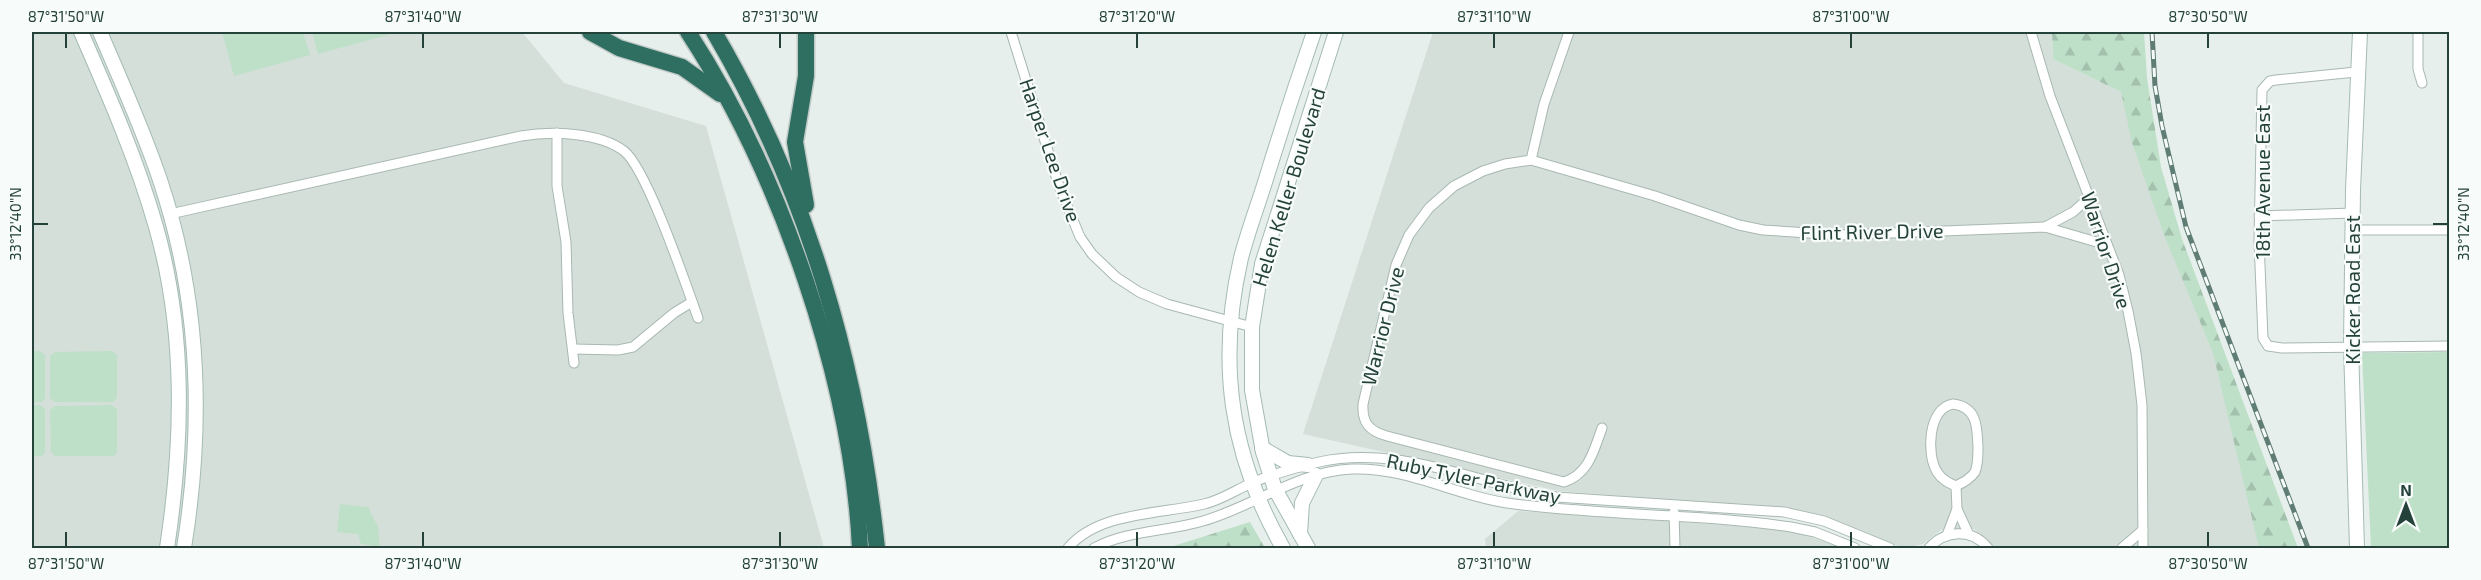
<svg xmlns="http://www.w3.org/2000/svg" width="2481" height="580" viewBox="0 0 2481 580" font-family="'Exo 2',sans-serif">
<defs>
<pattern id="forest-firs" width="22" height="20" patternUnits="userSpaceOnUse" patternTransform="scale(1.5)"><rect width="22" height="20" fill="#bfe0c8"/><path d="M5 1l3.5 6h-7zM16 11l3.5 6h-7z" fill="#a4c1ad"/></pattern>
</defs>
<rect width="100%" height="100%" fill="#e6efeb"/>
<g fill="#d4dfda">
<polygon points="32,32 522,32 564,83 706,126 824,548 32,548"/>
<polygon points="1433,32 2052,32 2053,59 2121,92 2144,139 2277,548 1996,548 1974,529 1941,530 1923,544 1904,548 1797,510 1559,491 1303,434"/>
<polygon points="1518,511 1770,528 1805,535 1843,548 1486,548 1485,539"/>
</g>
<g fill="url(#forest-firs)">
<polygon points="2052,32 2144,32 2147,78 2161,167 2182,239 2298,548 2259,548 2213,353 2164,235 2132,143 2121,92 2053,59"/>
<polygon points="1250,522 1265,548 1167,548"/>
</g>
<g fill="#bfe0c8">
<polygon points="222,32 303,32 310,55 234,76"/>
<polygon points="312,32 390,32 391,34 318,54"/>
<polygon points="32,351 40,351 45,355 45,398 42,402 32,402"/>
<polygon points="112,351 117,355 117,398 113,402 55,402 50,398 50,356 55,352"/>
<polygon points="2449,352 2449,548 2371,548 2362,353"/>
<polygon points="32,405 40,405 45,409 45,452 42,456 32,456"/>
<polygon points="112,405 117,409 117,452 114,456 55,456 51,452 50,410 55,406"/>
<polygon points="340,504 368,507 378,527 380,547 361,544 358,534 337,532"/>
</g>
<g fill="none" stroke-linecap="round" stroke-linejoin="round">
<defs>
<g id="street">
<polyline points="1011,32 1059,186 1080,237 1092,254 1116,277 1139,292 1167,304 1252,327"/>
<polyline points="2031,32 2050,96 2119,275 2128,311 2136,353 2142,405 2143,548"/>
<polyline points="2418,32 2418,69 2422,83"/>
<polyline points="2356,72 2276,80 2270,81 2262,90 2259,241 2263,338 2268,346 2282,348 2450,346"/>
<polyline points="557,133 557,186 566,242 568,313 574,363"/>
<polyline points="1531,160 1544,104 1569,32"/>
<path d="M170,214L521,136C551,131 599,132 624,151C647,169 686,285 698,318"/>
<polyline points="2259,216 2353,213"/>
<polyline points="2045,227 2073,212 2090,197"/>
<polyline points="2353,230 2450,230"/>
<polyline points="573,349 618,350 633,347 674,313 692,302"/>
<path d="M1953,404C1978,407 1977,428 1978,448C1978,456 1978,465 1975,472C1970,479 1964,482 1956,486C1949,483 1942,480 1937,472C1926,454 1928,408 1953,404Z"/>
<path d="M1602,428C1594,450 1589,474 1564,482L1387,436C1369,431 1362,423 1363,404L1396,265L1409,235L1429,208L1454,186L1483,171L1505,164L1531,160L1655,196L1739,225L1763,230L1840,235L2045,227L2107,245"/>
<polyline points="1956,486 1957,509 1969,535"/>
<polyline points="1674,512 1675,548"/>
<polyline points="1947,535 1957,509"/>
<path d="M1068,548C1098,512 1161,514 1204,504C1222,500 1237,489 1254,482C1274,474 1298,467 1319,462C1399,444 1478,484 1556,497L1784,512L1824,521L1890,548"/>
<path d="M1094,548C1128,530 1166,532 1203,521C1255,506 1296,472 1352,469C1407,467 1454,495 1507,503C1601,516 1697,513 1791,527L1815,532L1855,548"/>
<path d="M1929,548C1945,530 1972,528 1988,548"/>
<polyline points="2122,548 2143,530"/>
</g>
<g id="secondary">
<path d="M81,32C109,96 137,160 156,227C186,332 183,442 167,548"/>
<path d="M100,32C121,81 143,129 160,180C200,299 204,424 184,548"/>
<polyline points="1262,448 1288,463 1308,465"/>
<polyline points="1300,534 1302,503 1316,475"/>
<path d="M1283,548C1230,455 1217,362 1241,258C1248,231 1258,205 1266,179C1281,130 1297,81 1314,32"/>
<polyline points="1308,548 1275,489 1263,452 1252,390 1252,327 1262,264 1336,32"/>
<polyline points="2357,548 2351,346 2353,190 2360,32"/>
</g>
<g id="highway">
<polyline points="590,32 619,48 682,67 720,94"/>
<path d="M688,32C780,173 852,380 860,548"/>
<path d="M714,32C808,192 857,364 877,548"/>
<polyline points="806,205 795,142 806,76 806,32"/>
</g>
</defs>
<use href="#street" stroke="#a8b8b2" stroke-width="11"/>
<use href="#secondary" stroke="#a4bbb3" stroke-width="16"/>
<use href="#highway" stroke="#c2cac8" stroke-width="19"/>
<use href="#street" stroke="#fff" stroke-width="9"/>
<use href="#secondary" stroke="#fff" stroke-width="14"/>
<use href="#highway" stroke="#2f6f62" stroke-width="16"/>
<defs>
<polyline id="rail" points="2152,32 2155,86 2162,126 2186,227 2308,548"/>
</defs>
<use href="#rail" stroke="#5f7d75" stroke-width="5"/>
<use href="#rail" stroke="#f7fbf9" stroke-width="3" stroke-dasharray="9" stroke-linecap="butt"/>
</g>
<path fill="none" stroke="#24423a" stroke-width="2" d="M66,33V48M423,33V48M780,33V48M1137,33V48M1494,33V48M1851,33V48M2208,33V48M33,224H48M2433,224H2448M66,532V547M423,532V547M780,532V547M1137,532V547M1494,532V547M1851,532V547M2208,532V547"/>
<g text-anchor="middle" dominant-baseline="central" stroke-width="4.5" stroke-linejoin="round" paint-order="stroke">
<g font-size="20" fill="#24423a" stroke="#f7fbf9">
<text transform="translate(1051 150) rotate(71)">Harper Lee Drive</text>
<text transform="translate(2262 182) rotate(-90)">18th Avenue East</text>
<text transform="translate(1288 187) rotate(-73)">Helen Keller Boulevard</text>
<text transform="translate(1872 231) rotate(-1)">Flint River Drive</text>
<text transform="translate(2107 250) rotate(72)">Warrior Drive</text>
<text transform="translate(2352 290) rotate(-90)">Kicker Road East</text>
<text transform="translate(1382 326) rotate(-76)">Warrior Drive</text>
<text transform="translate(1474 478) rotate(12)">Ruby Tyler Parkway</text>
</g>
</g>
<rect width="2481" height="580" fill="none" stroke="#f7fbf9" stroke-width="66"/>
<g transform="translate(2406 505)" stroke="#f7fbf9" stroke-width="4.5" paint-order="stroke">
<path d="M0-4.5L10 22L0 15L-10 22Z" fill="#24423a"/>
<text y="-9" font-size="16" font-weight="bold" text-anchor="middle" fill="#24423a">N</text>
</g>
<rect x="33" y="33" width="2415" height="514" fill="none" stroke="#24423a" stroke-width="2"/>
<g font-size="15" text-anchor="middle" fill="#24423a">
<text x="66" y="22">87°31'50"W</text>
<text x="423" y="22">87°31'40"W</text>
<text x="780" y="22">87°31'30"W</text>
<text x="1137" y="22">87°31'20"W</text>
<text x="1494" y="22">87°31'10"W</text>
<text x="1851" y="22">87°31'00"W</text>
<text x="2208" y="22">87°30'50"W</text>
<text transform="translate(16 224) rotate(-90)" y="5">33°12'40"N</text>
<text transform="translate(2464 224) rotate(-90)" y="5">33°12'40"N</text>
<text x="66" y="569">87°31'50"W</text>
<text x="423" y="569">87°31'40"W</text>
<text x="780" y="569">87°31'30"W</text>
<text x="1137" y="569">87°31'20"W</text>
<text x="1494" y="569">87°31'10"W</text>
<text x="1851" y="569">87°31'00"W</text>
<text x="2208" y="569">87°30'50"W</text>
</g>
</svg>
